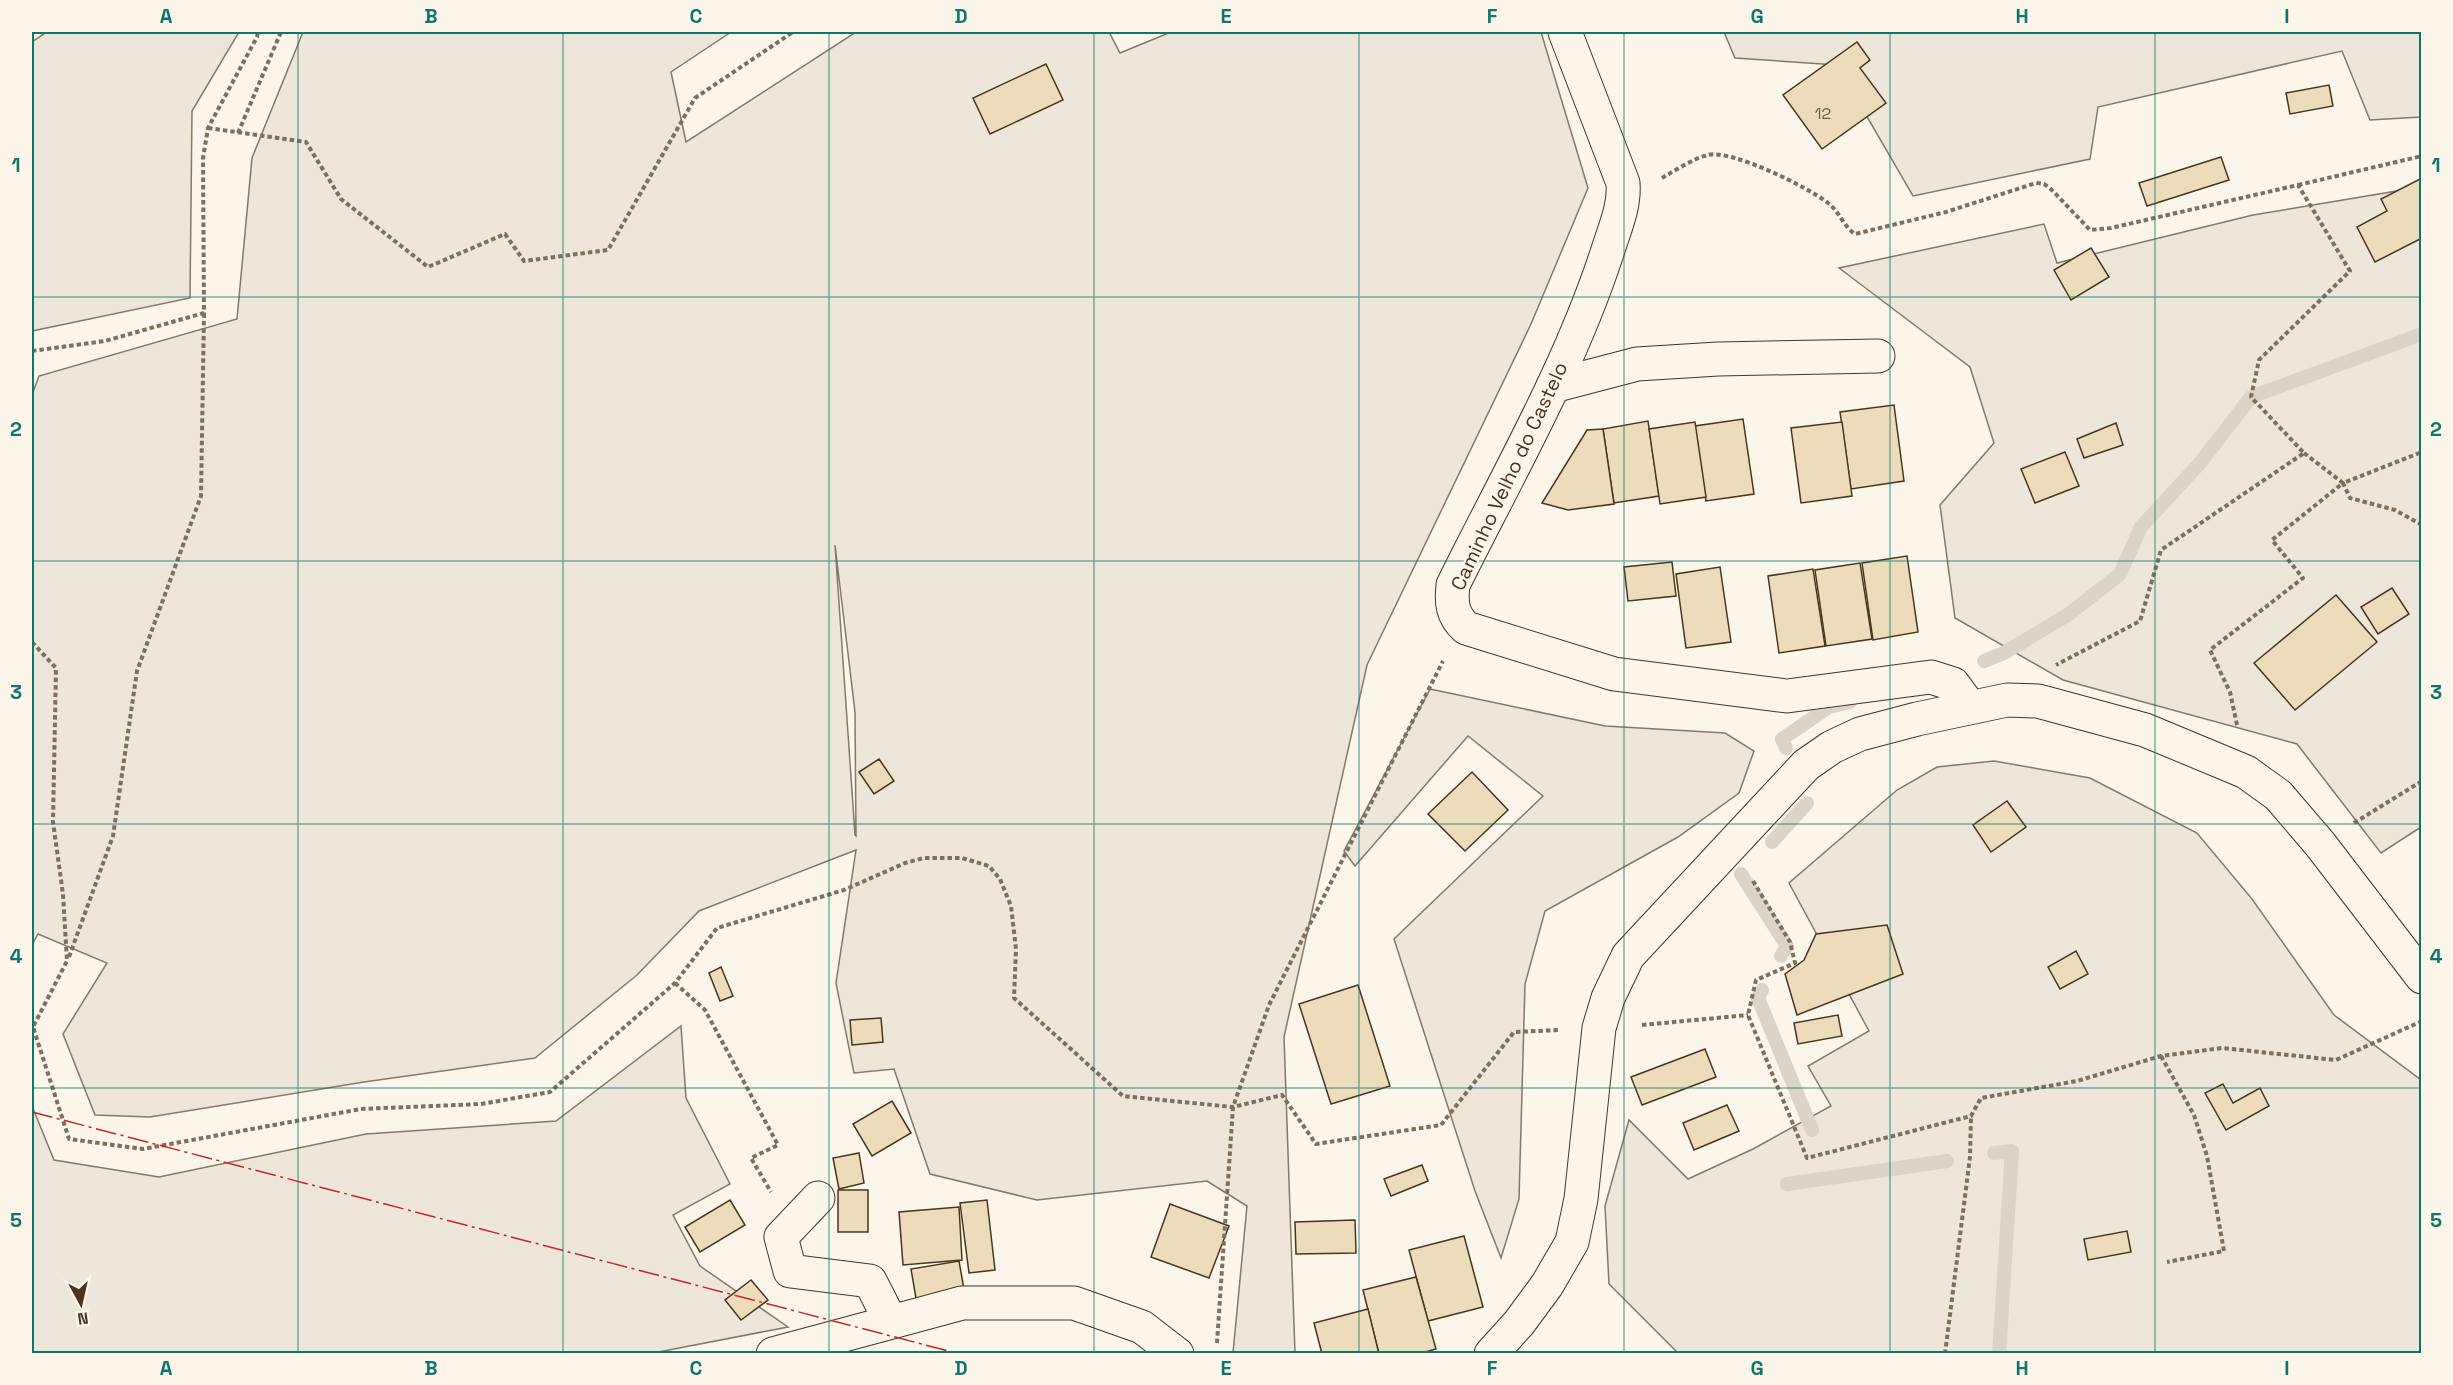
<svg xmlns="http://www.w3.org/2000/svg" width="2453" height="1385" font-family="'Space Grotesk',sans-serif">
  <rect width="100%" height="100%" fill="#fbf6e9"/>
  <g fill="#ede6d9" stroke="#887966" stroke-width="1.5" fill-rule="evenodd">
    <polygon points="47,32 239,32 192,111 190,298 32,331 32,42"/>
    <path d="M 303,32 L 731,32 L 671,72 L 686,142 L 856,32 L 1109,32 L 1120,53 L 1171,32 L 1541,32 L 1588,188 L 1531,324 L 1367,665 L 1284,1037 L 1295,1353 L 1233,1353 L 1247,1206 L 1207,1181 L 1037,1200 L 930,1174 L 894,1069 L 854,1073 L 836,983 L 856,850 L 699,911 L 637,975 L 535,1058 L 364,1082 L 150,1117 L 95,1115 L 63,1034 L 107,963 L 38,934 L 32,945 L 32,395 L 39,376 L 237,319 L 252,158 ZM 835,545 L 855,712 L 856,836 L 855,835 Z"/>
    <polygon points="1724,32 2421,32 2421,117 2370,120 2342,51 2098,107 2090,159 1913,196 1837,65 1735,58"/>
    <polygon points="2421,187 2421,827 2381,853 2297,744 2063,680 1955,618 1940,505 1994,443 1970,367 1839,268 2044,224 2057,263 2253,215"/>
    <polygon points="1430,689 1605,726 1725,733 1754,751 1739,793 1678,837 1545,911 1525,984 1519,1199 1501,1258 1475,1191 1394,939 1543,796 1468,736 1355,866 1344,851"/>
    <polygon points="1994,761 2090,778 2197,833 2252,899 2334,1015 2421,1080 2421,1353 1678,1353 1609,1284 1605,1206 1629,1120 1688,1179 1753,1149 1831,1106 1808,1066 1869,1031 1789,883 1897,790 1937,767"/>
    <polygon points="681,1026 686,1098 730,1184 673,1215 700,1266 788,1327 648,1354 32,1353 32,1106 54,1160 159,1177 366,1134 556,1121"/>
  </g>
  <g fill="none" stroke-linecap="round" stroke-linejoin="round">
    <g stroke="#dcd4c6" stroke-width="14">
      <polyline points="1984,661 2004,653 2069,614 2120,574 2141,527 2200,463 2251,397 2422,334"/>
      <polyline points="1786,748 1782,739 1829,707 1850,702"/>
      <polyline points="1772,842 1807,803"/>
      <polyline points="1741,874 1787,946 1781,956"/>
      <polyline points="1762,990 1758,998 1812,1130"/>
      <polyline points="1994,1153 2012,1151 1999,1354"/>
      <polyline points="1787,1184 1947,1161"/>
    </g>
  </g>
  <g fill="#ecdcbc" stroke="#4a3520" stroke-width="1.5">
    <polygon points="1857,42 1870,60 1860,68 1886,103 1822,149 1783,95"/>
    <polygon points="1046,64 1063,100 990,134 973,98"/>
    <polygon points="2329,85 2333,106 2290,114 2286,93"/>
    <polygon points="2221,157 2229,180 2147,206 2139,183"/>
    <polygon points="2422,178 2422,238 2375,262 2357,227 2387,211 2381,199"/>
    <polygon points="2091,248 2109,277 2071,300 2054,270"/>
    <polygon points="1894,405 1904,481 1851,489 1840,412"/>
    <polygon points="1743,419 1754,494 1706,501 1695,426"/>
    <polygon points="1648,421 1659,496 1614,503 1603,429"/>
    <polygon points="1695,422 1706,497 1660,504 1649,429"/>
    <polygon points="1842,422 1852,496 1801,503 1791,428"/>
    <polygon points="2116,423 2123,445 2084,458 2077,439"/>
    <polygon points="1603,429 1614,504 1568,510 1542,503 1587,430"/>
    <polygon points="2065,452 2079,486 2035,503 2021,469"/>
    <polygon points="1907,556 1918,632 1873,640 1862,563"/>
    <polygon points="1672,562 1676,596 1628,601 1624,567"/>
    <polygon points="1860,563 1872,639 1826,646 1815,570"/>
    <polygon points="1720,567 1731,642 1686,648 1676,574"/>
    <polygon points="1813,569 1825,646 1779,653 1768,576"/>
    <polygon points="2392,588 2409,614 2378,634 2361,607"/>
    <polygon points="2336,595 2377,642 2295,710 2254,663"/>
    <polygon points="879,759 894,781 874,794 859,772"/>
    <polygon points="1472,772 1508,810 1465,851 1428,814"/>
    <polygon points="2007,801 2026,827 1991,852 1973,825"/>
    <polygon points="1887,925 1903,974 1797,1015 1785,974 1804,960 1816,934"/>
    <polygon points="2076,951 2088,974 2060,989 2048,967"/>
    <polygon points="721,967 733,996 720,1001 709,973"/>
    <polygon points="1358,985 1390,1086 1331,1104 1299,1004"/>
    <polygon points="1838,1015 1842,1036 1798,1044 1794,1023"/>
    <polygon points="881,1018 883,1042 852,1045 850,1020"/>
    <polygon points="1705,1049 1716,1077 1642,1105 1631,1077"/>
    <polygon points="2223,1084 2233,1103 2260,1088 2269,1106 2226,1130 2205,1093"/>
    <polygon points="892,1101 911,1133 872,1156 853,1124"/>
    <polygon points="1727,1105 1739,1131 1694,1150 1683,1123"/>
    <polygon points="859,1153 864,1183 839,1189 833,1158"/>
    <polygon points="1422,1165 1428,1181 1391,1196 1384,1179"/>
    <rect x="838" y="1190" width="30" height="42"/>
    <polygon points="730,1200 745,1225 700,1252 685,1227"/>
    <polygon points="987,1200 995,1270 969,1273 960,1203"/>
    <polygon points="1170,1204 1229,1226 1209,1278 1151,1257"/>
    <polygon points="959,1207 962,1260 903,1265 899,1212"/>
    <polygon points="1355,1220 1356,1253 1296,1254 1295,1222"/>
    <polygon points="2127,1231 2131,1252 2088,1260 2084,1239"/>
    <polygon points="1464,1236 1483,1307 1428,1321 1409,1250"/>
    <polygon points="959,1261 966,1301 918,1310 911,1269"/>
    <polygon points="1416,1277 1436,1349 1418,1354 1379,1354 1363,1290"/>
    <polygon points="751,1280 768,1300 741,1320 725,1300"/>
    <polygon points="1368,1309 1379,1354 1322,1354 1314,1323"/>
  </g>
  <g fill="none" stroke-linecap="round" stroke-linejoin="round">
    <g stroke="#4a3520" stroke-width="35">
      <g id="minor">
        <path d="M 1565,32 L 1623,183 C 1625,207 1614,230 1607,253 C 1569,369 1507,476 1453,585 C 1451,603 1452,615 1466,628 L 1614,674 L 1787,696 L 1931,677 L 1953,684 L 1970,707"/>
        <polyline points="1553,386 1637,364 1718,359 1878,356"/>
        <polyline points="818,1198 781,1237 790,1271 870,1281 891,1322"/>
        <polyline points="773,1354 962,1303 1074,1303 1142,1327 1177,1354"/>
        <polyline points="1491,1354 1519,1323 1547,1285 1572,1242 1581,1199 1599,1028 1608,998 1628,956 1806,765 1832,747 1860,734 1917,719 2007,700 2038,701 2145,730 2246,772 2278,795 2320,844 2422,977"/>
      </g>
    </g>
    <g stroke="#7f6f5c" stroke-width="4" stroke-dasharray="4.5 3" stroke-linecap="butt">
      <polyline points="32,32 33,32"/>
      <polyline points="208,128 306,142 341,199 428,267 505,234 524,261 608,250 695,98 793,32"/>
      <polyline points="238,133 281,32"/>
      <path d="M 1662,178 C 1676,170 1692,159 1708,155 C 1731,149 1808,187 1828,203 C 1839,211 1844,227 1855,234 L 1946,212 L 2036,183 L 2044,184 L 2050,188 L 2090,230 L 2111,228 L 2298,185 L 2350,271 L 2259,360 L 2251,397 L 2304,453 L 2161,550 L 2140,621 L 2056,665"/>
      <polyline points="2298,185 2422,156"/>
      <polyline points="32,351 105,341 204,313 203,158 208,128 257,37 258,32"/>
      <polyline points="2304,453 2343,483 2422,452"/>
      <polyline points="32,642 56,668 53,822 63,894 67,961 33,1027 69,1139 143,1149 361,1109 481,1104 550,1092 675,983 717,928 844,890 905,863 924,858 962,858 989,866 1000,879 1011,906 1016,949 1014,998 1123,1096 1233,1107 1282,1095 1316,1144 1441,1125 1514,1032 1559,1030"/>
      <polyline points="2237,725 2230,692 2210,650 2303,578 2272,540 2343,483 2350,498 2395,510 2422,525"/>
      <polyline points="2354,823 2422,781"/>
      <polyline points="1753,881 1790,942 1795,963 1756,980 1748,1015 1807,1158 1971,1116 1981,1098 2077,1081 2161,1056 2222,1048 2336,1060 2422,1021"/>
      <polyline points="69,957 113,836 137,671 201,496 204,313"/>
      <polyline points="675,983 705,1010 778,1145 751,1158 771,1192"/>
      <polyline points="1642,1025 1748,1015"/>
      <polyline points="2161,1056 2194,1115 2207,1156 2224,1251 2167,1262"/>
      <polyline points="1217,1343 1233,1107 1269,1005 1443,661"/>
      <polyline points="1945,1354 1970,1157 1971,1116"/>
    </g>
    <use href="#minor" stroke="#fbf6e9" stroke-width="33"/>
    <polyline stroke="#c62828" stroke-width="1.5" stroke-dasharray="21 4.5 3 4.5" stroke-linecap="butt" points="32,1112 960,1354"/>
  </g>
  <path fill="none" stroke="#0f766e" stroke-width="1.5" stroke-opacity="0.55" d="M 298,32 L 298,1354M 563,32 L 563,1354M 829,32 L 829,1354M 1094,32 L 1094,1354M 1359,32 L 1359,1354M 1624,32 L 1624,1354M 1890,32 L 1890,1354M 2155,32 L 2155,1354M 32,297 L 2422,297M 32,561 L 2422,561M 32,824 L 2422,824M 32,1088 L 2422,1088"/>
  <g text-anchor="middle" stroke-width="4.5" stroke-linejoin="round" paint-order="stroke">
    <g font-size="16" fill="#725f47">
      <text x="1823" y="119">12</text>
    </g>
    <g font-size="20" fill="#4a3520" stroke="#fbf6e9">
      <text transform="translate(1509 476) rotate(-65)" y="7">Caminho Velho do Castelo</text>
    </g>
  </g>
  <rect width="2453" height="1385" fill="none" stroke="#fbf6e9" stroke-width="66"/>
  <g transform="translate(81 1304) rotate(172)" stroke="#fbf6e9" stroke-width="4.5" paint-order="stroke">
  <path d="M0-4.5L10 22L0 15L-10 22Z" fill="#4a3520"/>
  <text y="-9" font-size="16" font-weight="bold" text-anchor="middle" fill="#4a3520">N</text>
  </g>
  <rect x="33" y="33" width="2387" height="1319" fill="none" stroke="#0f766e" stroke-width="2"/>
  <g font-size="20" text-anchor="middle" font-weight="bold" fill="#0f766e">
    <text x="166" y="23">A</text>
    <text x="431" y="23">B</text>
    <text x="696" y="23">C</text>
    <text x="961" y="23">D</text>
    <text x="1226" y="23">E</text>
    <text x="1492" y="23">F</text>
    <text x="1757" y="23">G</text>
    <text x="2022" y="23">H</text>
    <text x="2287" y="23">I</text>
    <text x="16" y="172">1</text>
    <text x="2436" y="172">1</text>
    <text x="16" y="436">2</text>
    <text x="2436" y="436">2</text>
    <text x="16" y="699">3</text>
    <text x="2436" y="699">3</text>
    <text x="16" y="963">4</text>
    <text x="2436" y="963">4</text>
    <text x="16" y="1227">5</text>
    <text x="2436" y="1227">5</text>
    <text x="166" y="1375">A</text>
    <text x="431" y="1375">B</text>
    <text x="696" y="1375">C</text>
    <text x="961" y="1375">D</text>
    <text x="1226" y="1375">E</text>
    <text x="1492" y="1375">F</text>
    <text x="1757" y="1375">G</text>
    <text x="2022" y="1375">H</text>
    <text x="2287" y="1375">I</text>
  </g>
</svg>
